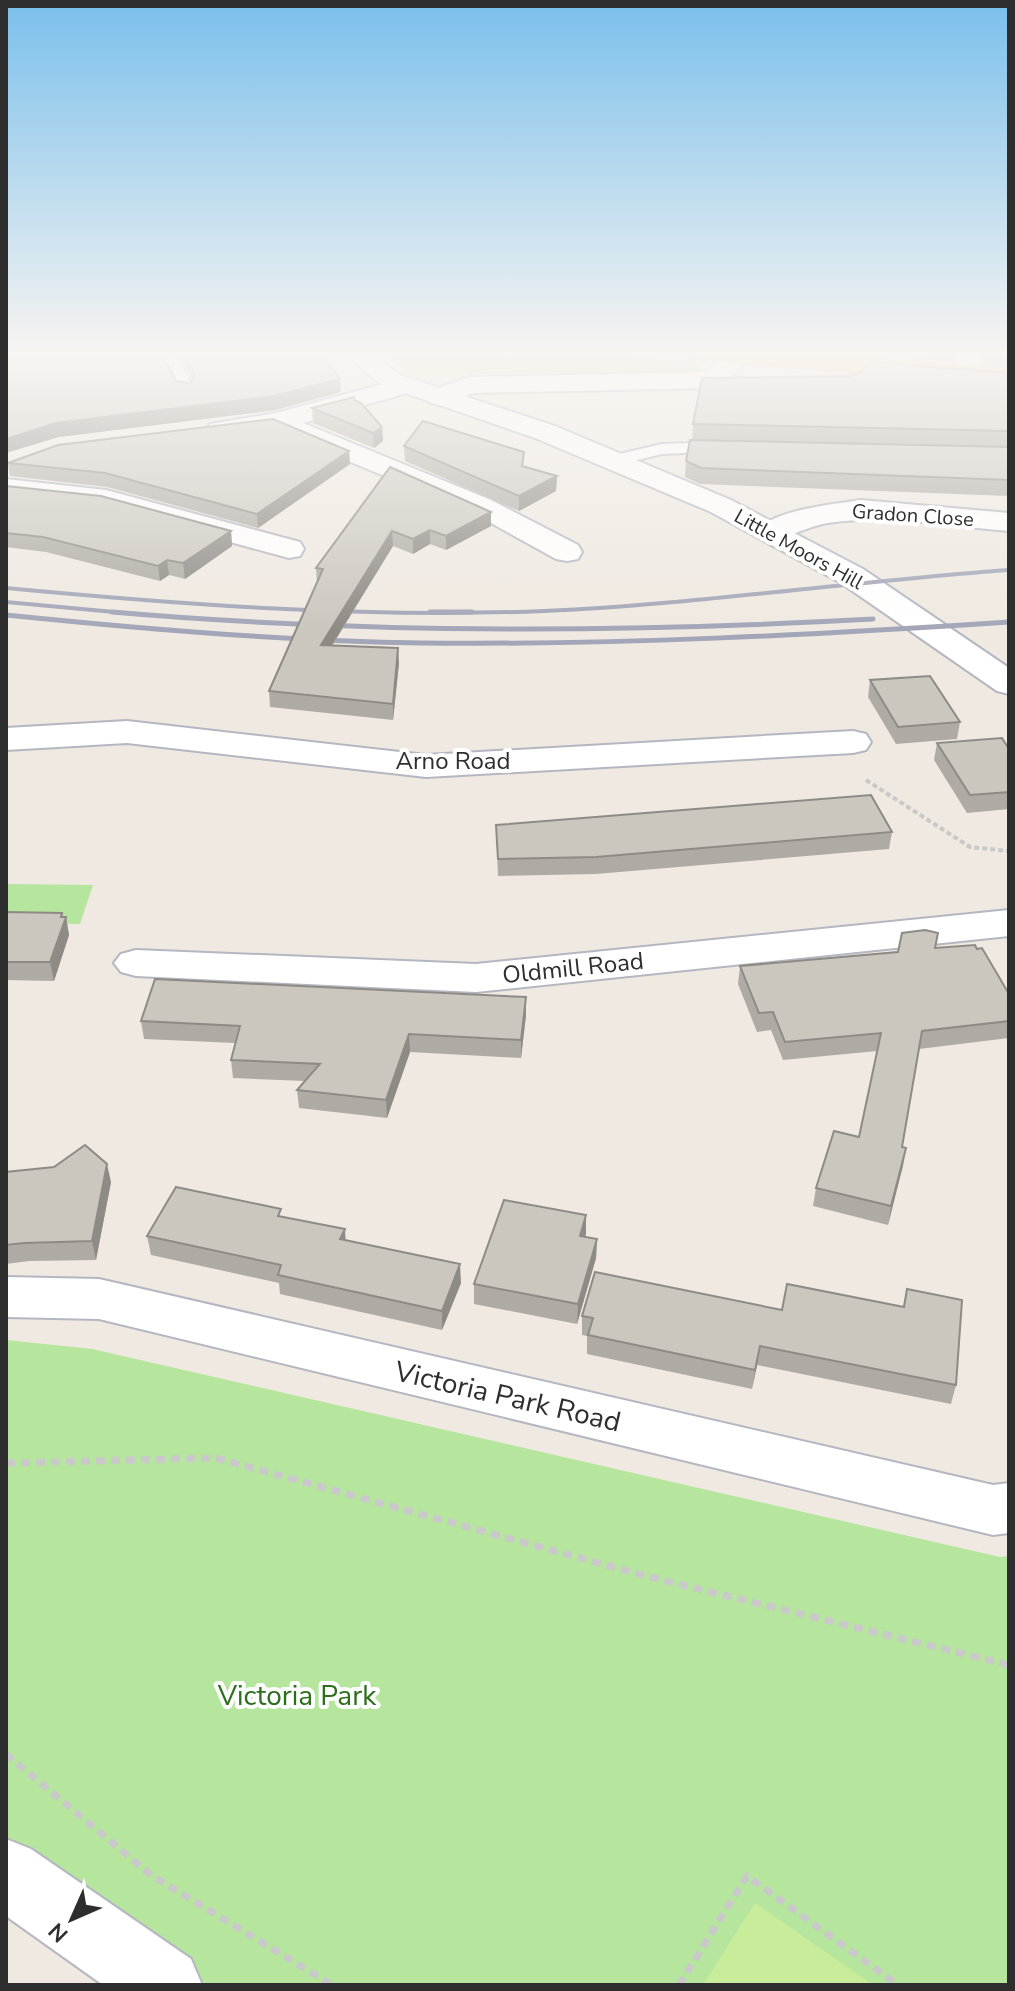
<svg xmlns="http://www.w3.org/2000/svg" width="1015" height="1991" font-family="'Nunito Sans',sans-serif">
  <rect width="100%" height="100%" fill="#efe9e1"/>
  <g fill="#b6e59e">
    <polygon points="380,352 616,352 701,365 700,372 410,374"/>
    <polygon points="6,884 93,885 80,924 6,923"/>
    <polygon points="6,1340 92,1349 1000,1557 1009,1556 1009,1985 198,1985 6,1857"/>
  </g>
  <polygon fill="#c9ec9a" points="755,1903 873,1985 703,1985"/>
  <g fill="none" stroke-linecap="round" stroke-linejoin="round">
    <g stroke="#b4b7c1" stroke-width="4">
      <g id="service">
        <polygon points="158,352 174,352 194,389 192,393 180,393"/>
        <polygon points="724,442 733,447 730,451 662,454 617,465 608,460 611,456 662,444"/>
      </g>
    </g>
    <g stroke="#b4b7c1" stroke-width="4">
      <g id="minor">
        <polygon points="956,352 980,352 982,374 978,379 960,379 956,374"/>
        <polygon points="726,353 744,353 748,358 724,385 715,388 473,393 440,405 431,403 427,397 431,391 469,377 708,372"/>
        <polygon points="405,378 414,381 418,386 414,391 303,423 491,500 578,545 582,552 578,559 567,561 556,559 471,512 286,435 283,428 220,438 210,436 206,430 210,424 276,413"/>
        <polygon points="6,479 106,490 300,542 304,549 300,556 289,558 104,508 6,497"/>
        <path d="M 861,500 L 1009,513 L 1009,531 C 949,526 887,514 828,523 C 805,526 784,543 761,537 L 757,531 C 771,510 836,504 861,500 Z"/>
        <polygon points="127,721 426,755 853,731 866,734 871,742 866,750 853,753 426,777 127,743 6,750 6,728"/>
        <polygon points="1009,910 1009,936 476,992 136,976 121,972 114,963 121,954 136,950 476,964"/>
        <polygon points="6,1277 99,1279 993,1485 1009,1483 1009,1533 993,1535 99,1319 6,1317"/>
        <polygon points="6,1839 31,1849 191,1959 202,1985 103,1985 6,1916"/>
      </g>
    </g>
    <g stroke="#b4b7c1" stroke-width="4">
      <polygon id="tertiary" points="342,352 370,352 400,375 555,426 731,500 863,569 1009,668 1009,694 997,691 841,583 711,512 535,438 382,385"/>
    </g>
    <g stroke="#c9c9c9" stroke-width="4">
      <polygon id="primary" points="678,352 791,352 1009,369 1009,385 690,359 681,357"/>
    </g>
    <polyline stroke="#c9c9c9" stroke-width="4" stroke-dasharray="5 3" stroke-linecap="butt" points="866,780 970,847 1009,851"/>
    <g stroke="#c9c9c9" stroke-width="7" stroke-dasharray="9 6" stroke-linecap="butt">
      <polyline points="6,1463 216,1458 646,1576 1009,1665"/>
      <polyline points="6,1754 151,1875 332,1985"/>
      <polyline points="679,1985 747,1876 898,1985"/>
    </g>
    <use href="#service" fill="#fff" fill-rule="evenodd"/>
    <use href="#minor" fill="#fff" fill-rule="evenodd"/>
    <use href="#tertiary" fill="#fff" fill-rule="evenodd"/>
    <use href="#primary" fill="#f2d163" fill-rule="evenodd"/>
    <g stroke="#a3a6b8" stroke-width="4">
      <path d="M 6,588 C 185,605 365,618 544,611 C 700,604 854,581 1009,570"/>
      <polyline points="6,602 136,614"/>
    </g>
    <g stroke="#a3a6b8" stroke-width="5">
      <path d="M 112,612 C 366,634 619,633 873,619"/>
      <polyline points="430,612 472,612"/>
      <path d="M 6,615 C 144,629 283,641 422,643 C 618,645 814,635 1009,622"/>
    </g>
  </g>
  <g fill="#afaba4">
    <polygon points="178,352 320,352 341,392 275,410 59,437 176,381 191,383 192,379"/>
    <polygon points="835,352 954,352 953,362"/>
    <polygon points="981,352 1009,352 1009,367 984,364"/>
    <polygon points="1009,373 1009,447 692,440 693,424"/>
    <polygon points="354,401 382,427 383,441 374,448 313,423 312,408"/>
    <polygon points="404,446 524,466 557,476 556,491 519,511 405,461"/>
    <polygon points="1009,447 1009,496 700,484 685,477 686,461"/>
    <polygon points="349,451 350,464 258,528 107,487 10,476 8,463"/>
    <polygon points="390,467 491,512 491,526 446,550 430,544 413,554 393,546 332,646 399,663 393,720 270,707 269,691 317,583 316,568"/>
    <polygon points="6,486 231,531 232,546 185,579 169,575 160,581 46,552 6,547"/>
    <polygon points="870,680 960,722 957,739 896,744 868,697"/>
    <polygon points="937,743 1009,749 1009,809 967,813 934,760"/>
    <polygon points="496,825 892,832 889,849 596,874 498,876"/>
    <polygon points="6,912 62,913 63,917 66,917 69,935 54,981 6,980"/>
    <polygon points="935,948 1009,994 1009,1038 919,1049 902,1147 906,1148 888,1225 813,1206 816,1188 859,1137 877,1051 783,1060 771,1030 757,1032 738,984 740,966"/>
    <polygon points="526,997 526,1015 521,1058 410,1052 387,1118 299,1108 297,1090 305,1081 233,1078 231,1060 235,1043 144,1039 141,1021"/>
    <polygon points="6,1172 111,1182 96,1260 29,1261 6,1264"/>
    <polygon points="586,1215 585,1237 597,1239 596,1258 577,1324 474,1304 474,1284"/>
    <polygon points="282,1217 461,1283 442,1330 280,1294 279,1283 151,1255 147,1236"/>
    <polygon points="907,1289 956,1385 951,1404 757,1365 752,1389 587,1354 587,1336 582,1335 582,1316 903,1307"/>
  </g>
  <g fill="#8e8b86">
    <polygon points="340,379 341,392 275,410 59,437 6,453 6,439 56,423"/>
    <polygon points="382,427 383,441 374,448 373,433"/>
    <polygon points="349,451 350,464 258,528 257,514"/>
    <polygon points="557,476 556,491 519,511 519,496"/>
    <polygon points="491,512 491,526 446,550 446,536"/>
    <polygon points="430,530 430,544 413,554 413,539"/>
    <polygon points="231,531 232,546 185,579 183,563"/>
    <polygon points="392,531 393,546 322,661 321,645"/>
    <polygon points="167,560 169,575 160,581 158,566"/>
    <polygon points="398,648 399,663 393,720 393,704"/>
    <polygon points="62,913 64,922 66,917 69,935 54,981 50,962"/>
    <polygon points="526,997 526,1015 521,1058 521,1040"/>
    <polygon points="409,1034 410,1052 387,1118 386,1100"/>
    <polygon points="906,1148 903,1166 888,1225 891,1206"/>
    <polygon points="107,1164 111,1182 96,1260 92,1241"/>
    <polygon points="586,1215 586,1234 579,1255 580,1236"/>
    <polygon points="345,1229 346,1248 340,1239"/>
    <polygon points="597,1239 596,1258 577,1324 578,1304"/>
    <polygon points="460,1264 461,1283 442,1330 442,1311"/>
    <polygon points="760,1346 757,1365 752,1389 755,1370"/>
  </g>
  <g fill="#cbc7bf" stroke="#8e8b86" stroke-width="2">
    <polygon points="6,352 161,352 176,381 191,383 195,374 183,352 320,352 340,379 274,396 56,423 6,439"/>
    <polygon points="869,362 1009,373 1009,431 693,424 702,378 850,376 861,372"/>
    <polygon points="354,397 354,400 361,403 382,427 373,433 312,408"/>
    <polygon points="273,419 349,451 257,514 105,473 8,463 58,445"/>
    <polygon points="423,421 524,452 522,466 557,476 519,496 404,446"/>
    <polygon points="690,440 1009,447 1009,480 701,468 686,461"/>
    <polygon points="390,467 491,512 446,536 430,530 413,539 392,531 321,645 398,648 393,704 269,691 323,569 316,568"/>
    <polygon points="6,486 101,496 231,531 183,563 167,560 158,566 43,537 6,533"/>
    <polygon points="930,676 960,722 898,727 870,680"/>
    <polygon points="1002,738 1009,749 1009,792 970,795 937,743"/>
    <polygon points="871,795 892,832 596,857 498,859 496,825"/>
    <polygon points="6,912 62,913 61,917 66,917 50,962 6,962"/>
    <polygon points="925,930 938,933 935,948 975,945 977,949 982,948 1009,994 1009,1021 922,1031 902,1147 906,1148 891,1206 816,1188 834,1131 859,1137 881,1033 785,1042 773,1012 759,1013 740,966 898,952 902,933"/>
    <polygon points="155,979 526,997 521,1040 409,1034 386,1100 297,1090 320,1064 231,1060 240,1026 141,1021"/>
    <polygon points="85,1145 107,1164 92,1241 24,1243 6,1245 6,1172 54,1167"/>
    <polygon points="176,1187 281,1209 278,1216 345,1229 340,1239 460,1264 442,1311 278,1275 281,1265 147,1236"/>
    <polygon points="504,1200 586,1215 580,1236 597,1239 578,1304 474,1284"/>
    <polygon points="595,1272 782,1310 787,1284 904,1307 907,1289 962,1300 956,1385 760,1346 755,1370 588,1335 593,1318 582,1316"/>
  </g>
  <linearGradient id="sky" x2="0" y2="1"><stop stop-color="#7abfeb"/><stop offset="0.56" stop-color="#f8f5f2"/><stop offset="1" stop-color="#f8f5f2" stop-opacity="0"/></linearGradient>
  <rect width="1015" height="631" fill="url(#sky)"/>
  <g text-anchor="middle" stroke-width="8" stroke-linejoin="round" paint-order="stroke">
    <g font-size="20" fill="#2e2e2e" stroke="#fff">
      <text transform="translate(913 515) rotate(4)" y="7">Gradon Close</text>
      <text transform="translate(799 549) rotate(29)" y="7">Little Moors Hill</text>
    </g>
    <g font-size="24" fill="#2e2e2e" stroke="#fff">
      <text x="453" y="769">Arno Road</text>
      <text transform="translate(573 968) rotate(-6)" y="8">Oldmill Road</text>
    </g>
    <g font-size="28" fill="#2e2e2e" stroke="#fff">
      <text transform="translate(508 1396) rotate(13)" y="10">Victoria Park Road</text>
    </g>
    <g font-size="28" fill="#2c6e1b" stroke="#fff">
      <text x="297" y="1705">Victoria Park</text>
    </g>
  </g>
  <rect width="1015" height="1991" fill="none" stroke="#2e2e2e" stroke-width="16"/>
  <g transform="translate(72 1919) rotate(225)" stroke="#ffffff" stroke-width="6" paint-order="stroke">
  <path d="M0-6L14 30L0 20L-14 30Z" fill="#2e2e2e"/>
  <text y="-12" font-size="22" font-weight="bold" text-anchor="middle" fill="#2e2e2e">N</text>
  </g>
</svg>
